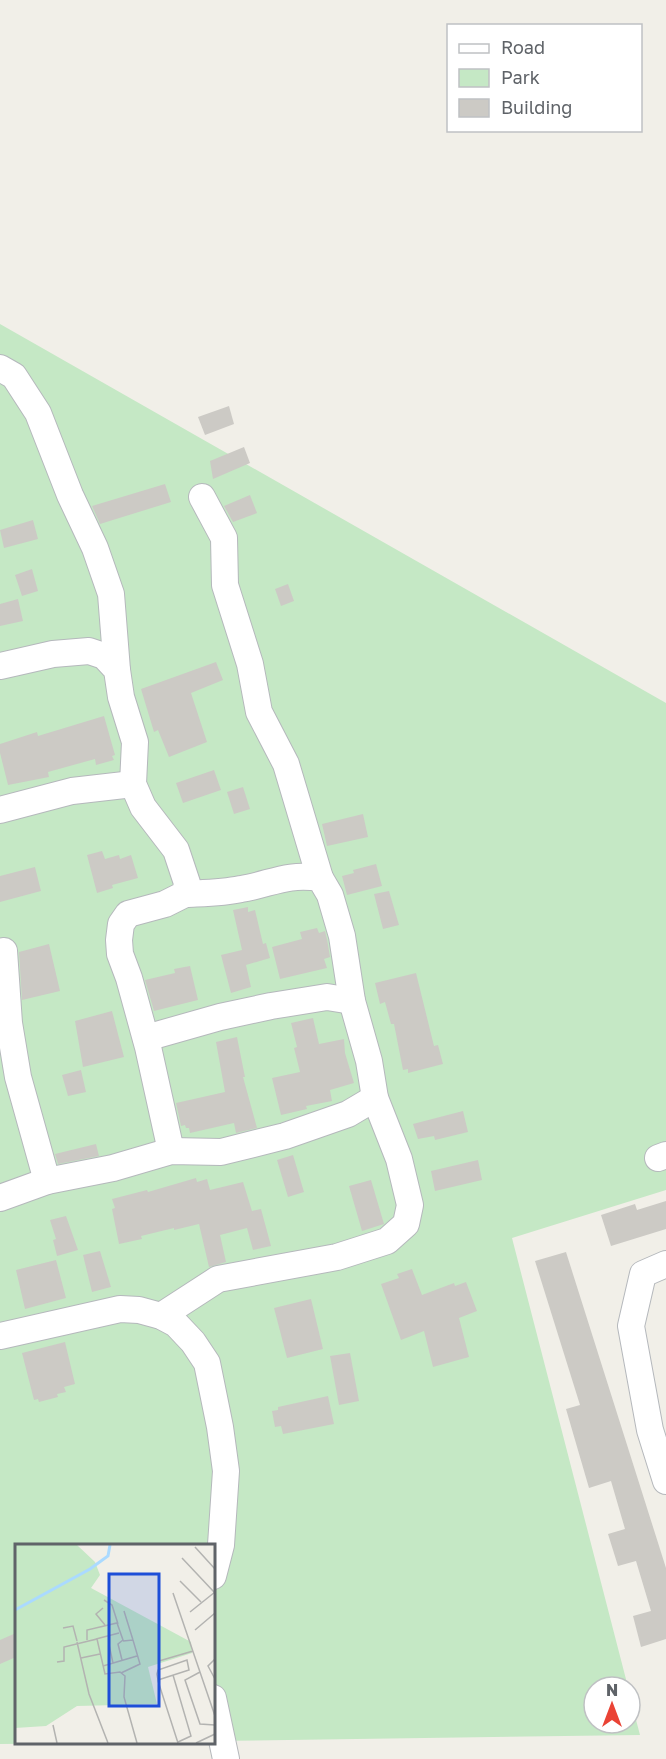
<svg xmlns="http://www.w3.org/2000/svg" width="666" height="1759" font-family="'Golos Text',sans-serif">
  <rect width="100%" height="100%" fill="#f1efe8"/>
  <polygon fill="#c5e8c5" points="0,324 666,703 666,1190 512,1238 628,1687 594,1687 594,1723 630,1723 630,1697 640,1735 213,1741 213,1546 16,1546 16,1742 107,1743 0,1744"/>
  <g fill="#cccac5">
    <polygon points="229,406 234,424 205,435 198,417"/>
    <polygon points="244,447 250,463 213,479 210,461"/>
    <polygon points="165,484 171,502 100,524 92,506"/>
    <polygon points="250,495 257,513 233,522 224,506"/>
    <polygon points="33,520 38,539 4,548 0,530"/>
    <polygon points="32,569 38,591 22,596 15,575"/>
    <polygon points="288,584 294,601 281,606 275,589"/>
    <polygon points="18,599 23,621 0,626 0,604"/>
    <polygon points="216,662 223,680 191,693 207,742 169,757 158,730 154,732 141,689"/>
    <polygon points="104,716 115,755 112,756 114,760 96,765 95,759 48,772 49,777 8,785 0,753 0,744 37,732 38,736"/>
    <polygon points="214,770 221,790 183,803 176,783"/>
    <polygon points="243,787 250,809 234,814 227,792"/>
    <polygon points="363,814 368,837 327,846 322,824"/>
    <polygon points="102,851 105,859 119,855 120,859 131,855 138,878 112,885 113,888 97,893 87,855"/>
    <polygon points="376,864 382,886 347,895 342,876 354,873 353,870"/>
    <polygon points="35,867 41,891 0,902 0,876"/>
    <polygon points="389,891 399,925 383,929 374,894"/>
    <polygon points="248,907 248,912 255,910 263,944 266,943 270,958 246,965 251,987 231,993 221,955 242,950 233,910"/>
    <polygon points="317,928 319,933 325,931 327,939 330,957 324,959 327,968 280,979 272,947 302,939 300,932"/>
    <polygon points="49,944 60,991 22,1000 19,952"/>
    <polygon points="190,966 198,1000 154,1011 145,980 175,973 174,969"/>
    <polygon points="416,973 434,1046 438,1045 443,1064 408,1073 408,1069 403,1070 394,1024 391,1024 385,1002 380,1004 375,983"/>
    <polygon points="112,1011 124,1057 83,1067 75,1021"/>
    <polygon points="313,1018 319,1044 344,1039 345,1053 354,1083 330,1090 332,1101 306,1106 307,1109 281,1115 272,1078 300,1072 294,1048 297,1047 291,1023"/>
    <polygon points="237,1037 245,1077 243,1077 257,1128 236,1133 234,1123 190,1133 189,1128 186,1128 185,1125 181,1126 176,1103 225,1092 216,1042"/>
    <polygon points="81,1070 86,1092 68,1096 62,1075"/>
    <polygon points="463,1111 468,1132 435,1140 434,1136 418,1139 413,1124"/>
    <polygon points="96,1144 99,1156 58,1164 55,1154"/>
    <polygon points="293,1155 304,1192 288,1197 277,1160"/>
    <polygon points="478,1160 482,1180 435,1191 431,1171"/>
    <polygon points="196,1178 197,1182 207,1179 210,1190 243,1182 252,1211 261,1209 271,1246 253,1250 247,1228 220,1235 226,1262 209,1267 199,1224 174,1230 174,1228 141,1236 142,1239 119,1244 112,1209 115,1208 112,1199 147,1190 148,1192"/>
    <polygon points="371,1180 384,1224 362,1231 349,1186"/>
    <polygon points="666,1201 666,1229 611,1246 601,1215 635,1204 637,1210"/>
    <polygon points="66,1216 78,1250 57,1256 53,1240 56,1239 50,1220"/>
    <polygon points="100,1251 111,1287 92,1292 83,1255"/>
    <polygon points="566,1252 666,1568 666,1639 641,1647 633,1616 651,1611 636,1561 618,1566 608,1534 625,1529 611,1481 589,1488 566,1409 580,1405 535,1261"/>
    <polygon points="56,1260 66,1298 25,1309 16,1270"/>
    <polygon points="412,1269 422,1295 454,1283 455,1286 466,1282 477,1311 459,1318 469,1357 433,1367 424,1331 401,1340 381,1284 399,1278 397,1274"/>
    <polygon points="311,1299 323,1349 287,1358 274,1308"/>
    <polygon points="65,1342 75,1384 64,1387 66,1392 57,1394 58,1397 39,1402 38,1399 34,1400 22,1353"/>
    <polygon points="350,1353 359,1401 339,1405 330,1356"/>
    <polygon points="328,1396 334,1424 283,1434 281,1426 275,1427 272,1411 278,1410 278,1407"/>
    <polygon points="16,1633 16,1657 0,1664 0,1640"/>
  </g>
  <g fill="none" stroke-linecap="round" stroke-linejoin="round">
    <g stroke="#b5b8bc" stroke-width="28">
      <g id="minor">
        <polyline points="0,368 14,376 38,413 70,495 95,548 111,594 117,670"/>
        <polyline points="202,497 224,538 225,585 250,664 259,712 286,764 320,878"/>
        <polyline points="0,666 53,654 89,651 104,656 117,670 121,697 135,742 133,784 143,807 176,850 187,883 185,894 165,904 128,914 121,924 119,940 120,954 129,978 148,1047 171,1151"/>
        <polyline points="0,810 72,791 133,784"/>
        <polyline points="4,951 9,1023 18,1077 47,1181"/>
        <polyline points="146,1038 220,1017 271,1006 327,997 352,1001"/>
        <polyline points="658,1158 666,1155"/>
        <polyline points="0,1198 47,1181 113,1168 171,1151 221,1152 285,1136 348,1114 375,1098"/>
        <polyline points="666,1264 643,1274 631,1326 650,1430 666,1481"/>
        <path d="M 161,1316 L 218,1279 L 337,1257 L 387,1241 L 406,1224 L 410,1205 L 399,1159 L 375,1098 L 369,1061 L 352,1001 L 342,936 L 330,895 L 320,878 C 285,873 272,884 241,889 C 223,893 204,893 185,894"/>
        <polyline points="0,1336 120,1309 139,1310 161,1316 176,1324 193,1342 207,1363 220,1427 226,1471 221,1545 213,1576"/>
        <polyline points="213,1698 226,1759"/>
      </g>
    </g>
    <use href="#minor" stroke="#fff" stroke-width="26"/>
  </g>
  <g transform="translate(15 1544)">
    <rect width="200" height="200" fill="#f1efe8"/>
    <path d="M 0,1 L 62,1 L 80,18 L 85,31 L 76,44 L 176,98 L 177,109 L 133,123 L 142,160 L 62,162 L 31,182 L 0,184 Z" fill="#c5e8c5"/>
    <path fill="none" stroke="#aadaff" stroke-width="3" d="M 0,66 L 75,25 L 93,12 L 95,1"/>
    <path fill="none" stroke="#b3b3b1" stroke-width="1.5" d="M 180,3 L 200,25M 167,14 L 199,48M 165,37 L 186,58M 158,49 L 200,172M 89,56 L 97,61 L 103,80M 88,64 L 81,70 L 90,81M 109,67 L 118,96M 175,68 L 200,48M 48,84 L 58,82 L 62,97M 180,86 L 200,69M 81,95 L 104,89M 72,96 L 72,86 L 102,79 L 108,96 L 103,100 L 107,116M 62,98 L 74,150 L 93,199M 94,101 L 98,119M 66,114 L 85,110M 200,115 L 193,122 L 200,135M 144,117 L 178,107M 42,118 L 49,117 L 49,103 L 82,95 L 90,130 L 105,128 L 110,132 L 109,153 L 122,199M 88,122 L 122,112M 185,128 L 170,136 L 185,180 L 200,181M 106,129 L 125,120 L 118,96 L 108,97M 158,131 L 176,192 L 163,198M 143,136 L 174,126 L 172,116 L 143,126 L 142,130 L 143,136 L 143,137 L 163,199M 38,181 L 42,199M 181,199 L 200,190"/>
    <path fill="#1d4ed8" fill-opacity="0.15" stroke="#1d4ed8" stroke-width="3" d="M 94,30 L 144,30 L 144,162 L 94,162 Z"/>
    <rect width="200" height="200" fill="none" stroke="#5f6368" stroke-width="3"/>
  </g>
  <rect x="447" y="24" width="195" height="108" fill="#ffffff" stroke="#bfc1c3" stroke-width="1.5"/>
  <rect x="459" y="44" width="30" height="9" fill="#ffffff" stroke="#bfc1c3" stroke-width="1.5"/>
  <text x="501" y="54" font-size="18" fill="#5f6368">Road</text>
  <rect x="459" y="69" width="30" height="18" fill="#c5e8c5" stroke="#bfc1c3" stroke-width="1.5"/>
  <text x="501" y="84" font-size="18" fill="#5f6368">Park</text>
  <rect x="459" y="99" width="30" height="18" fill="#cccac5" stroke="#bfc1c3" stroke-width="1.5"/>
  <text x="501" y="114" font-size="18" fill="#5f6368">Building</text>
  <g transform="translate(612 1705)"><circle r="28" fill="#ffffff" stroke="#bfc1c3" stroke-width="1.5"/>
  <path d="M0-4.5L10 22L0 15L-10 22Z" fill="#ea4335"/>
  <text y="-9" font-size="16" font-weight="bold" text-anchor="middle" fill="#5f6368">N</text>
  </g>
</svg>
